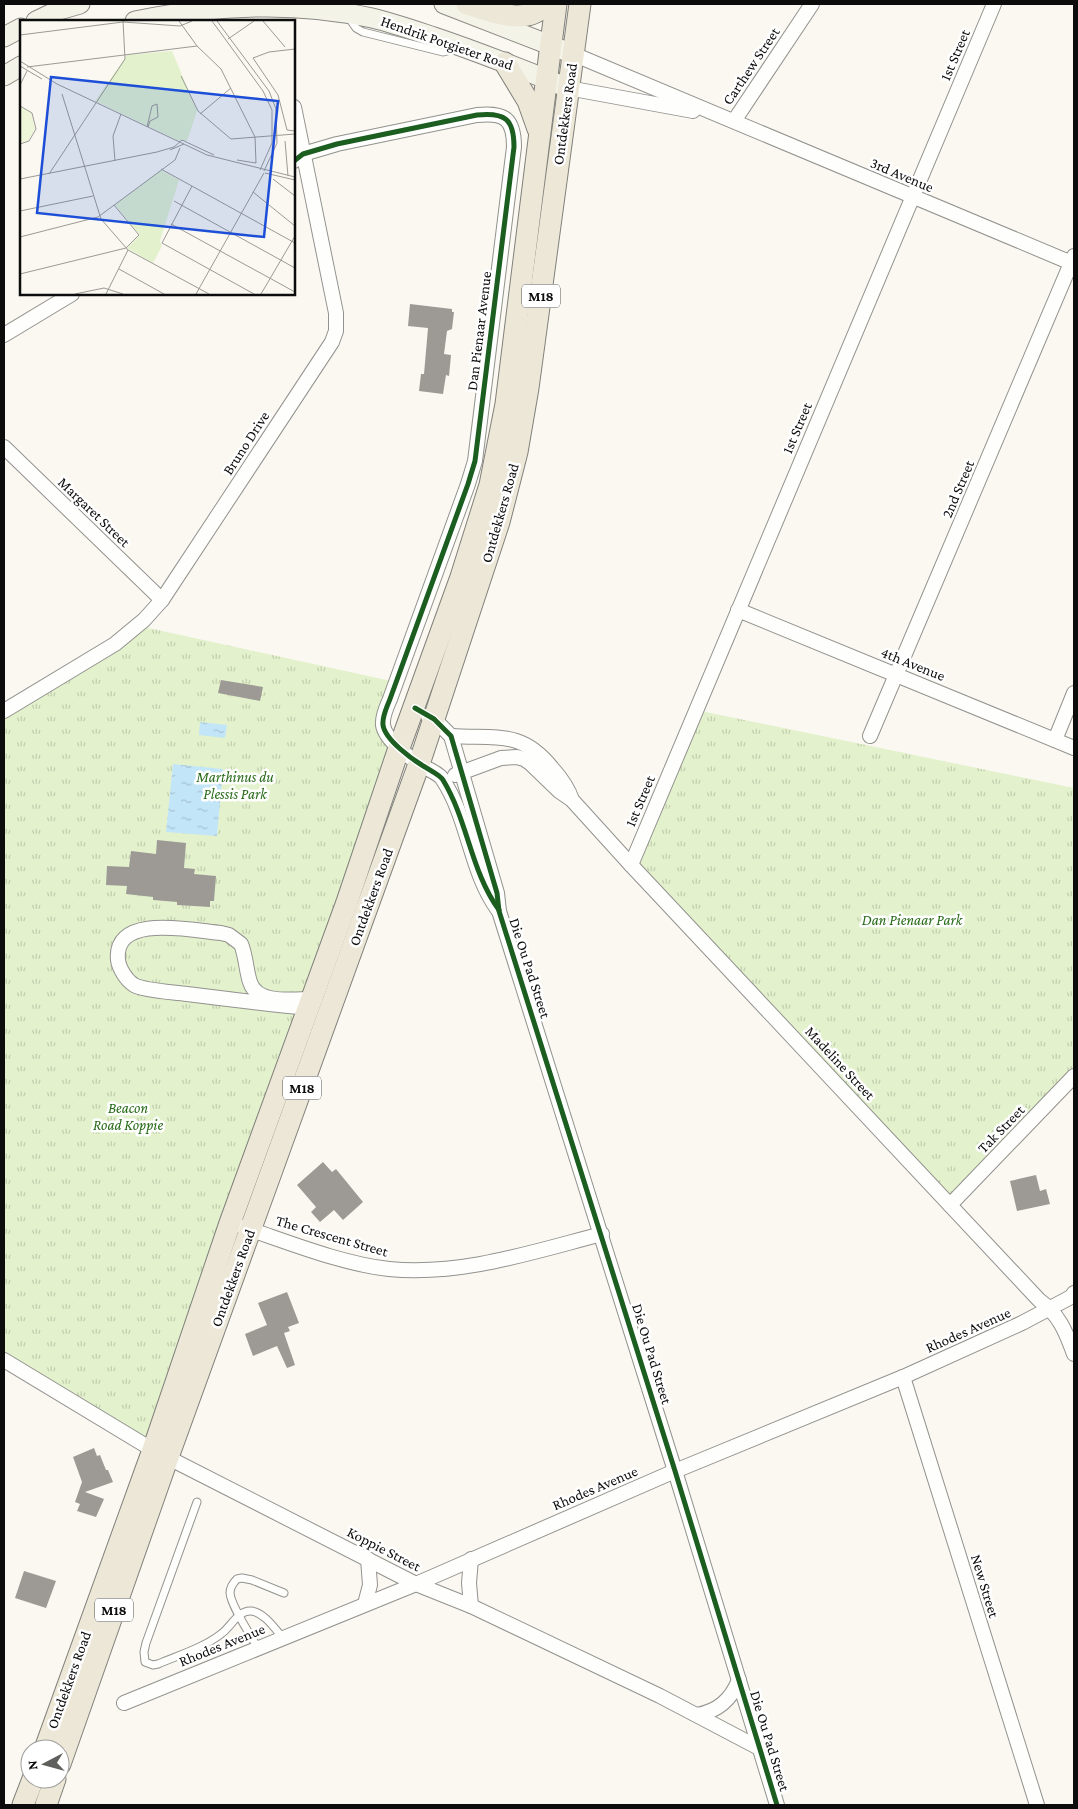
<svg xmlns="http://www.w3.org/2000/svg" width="1078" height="1809" font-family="'Crimson Pro',serif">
  <defs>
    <pattern id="park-tufts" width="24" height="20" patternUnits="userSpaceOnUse" patternTransform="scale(1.25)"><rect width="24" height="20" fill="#e3f2cd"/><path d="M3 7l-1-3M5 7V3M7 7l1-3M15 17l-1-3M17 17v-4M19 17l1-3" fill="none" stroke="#c2ceaf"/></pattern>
    <pattern id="water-ripples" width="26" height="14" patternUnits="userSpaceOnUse" patternTransform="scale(1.25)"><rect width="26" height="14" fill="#c2e5f8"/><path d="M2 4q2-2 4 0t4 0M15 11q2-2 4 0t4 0" fill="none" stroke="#a6c3d3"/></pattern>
  </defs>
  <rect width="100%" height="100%" fill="#faf8f0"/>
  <g fill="url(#park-tufts)">
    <polygon points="144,627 391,681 380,712 392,747 148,1441 4,1354 4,717"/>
    <polygon points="701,711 1074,788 1074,1069 950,1197 637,864"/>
  </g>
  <g fill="url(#water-ripples)">
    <polygon points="200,722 227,725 225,738 199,735"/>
    <polygon points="173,764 223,769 217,836 166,832"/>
  </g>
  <g fill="#9d9a96">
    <polygon points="410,304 452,309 452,312 454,312 452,329 447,331 444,354 451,355 449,376 446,375 443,394 419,391 421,374 424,374 428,328 408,326"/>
    <polygon points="221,680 263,687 260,701 218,693"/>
    <polygon points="157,840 186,843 184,868 195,869 194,874 216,876 214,901 210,901 210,907 177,905 177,902 153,900 153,897 126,894 127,886 106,885 107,866 129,867 131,851 156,854"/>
    <polygon points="323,1162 332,1172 336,1169 363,1202 343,1220 334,1210 320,1222 311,1212 316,1207 297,1185"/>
    <polygon points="1036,1175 1040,1191 1046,1189 1050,1204 1017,1211 1010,1181"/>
    <polygon points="287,1292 299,1323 288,1327 290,1331 284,1333 295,1365 287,1368 277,1346 253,1356 245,1334 267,1325 258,1303"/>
    <polygon points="94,1448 97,1456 100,1455 106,1470 108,1470 113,1482 85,1492 104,1499 96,1517 77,1511 80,1504 75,1502 82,1482 73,1457"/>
    <polygon points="24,1571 56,1581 46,1608 15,1598"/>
  </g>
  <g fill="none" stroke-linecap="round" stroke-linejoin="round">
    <g stroke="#93928f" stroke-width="9">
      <g id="lane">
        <polyline points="349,18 356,28 363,32 443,52 455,49"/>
        <path d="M 197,1502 L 146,1643 L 144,1652 L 145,1662 L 153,1665 L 158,1664 C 179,1655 203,1648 221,1634 C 231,1627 238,1610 251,1611 C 264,1612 275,1629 283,1638"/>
        <path d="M 258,1648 C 251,1636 231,1606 230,1593 C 230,1587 233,1583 237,1579 L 242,1578 L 252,1580 L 284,1593"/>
      </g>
    </g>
    <g stroke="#93928f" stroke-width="16">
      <g id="street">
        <polyline points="573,54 1074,264"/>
        <polyline points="568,88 693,111"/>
        <polyline points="734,121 812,4"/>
        <path d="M 294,161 L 303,154 L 337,144 L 477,115 C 505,112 514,119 514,147 L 475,461 L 468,484 L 390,699 C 387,706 382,716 383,725 C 385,740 412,760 425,767 C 431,771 440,774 443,780 C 469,820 470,872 498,910"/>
        <polyline points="4,335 72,294"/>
        <polyline points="4,447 162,600"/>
        <polyline points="738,610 1074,748"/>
        <polyline points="4,711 115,644 144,620 162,600 332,342 336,331 336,313 294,107"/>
        <polyline points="428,716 434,719 451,736 497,893 499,911 675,1471 777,1805"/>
        <path d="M 451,736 C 495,739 521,729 552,768 C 561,778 568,787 572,800"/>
        <polyline points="870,736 1074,256"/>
        <polyline points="1055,740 1074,693"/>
        <path d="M 455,775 L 501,758 L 517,757 L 524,759 L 530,763 L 559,791 L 572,800 L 631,865 L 1039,1300 C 1059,1314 1066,1332 1074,1354"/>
        <polyline points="631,865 994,4"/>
        <path d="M 308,1008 C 268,1004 227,999 187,994 C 174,992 145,991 134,985 C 126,980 119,968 118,960 C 113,912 195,931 221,933 L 229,935 L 241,944 C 246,956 246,970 250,982 C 257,1005 293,999 313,999"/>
        <polyline points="950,1205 1074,1076"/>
        <path d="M 243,1227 C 288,1242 342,1264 389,1269 C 462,1276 532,1252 602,1234"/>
        <polyline points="4,1360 153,1450 416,1584 471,1606 660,1696 759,1748"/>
        <polyline points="903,1377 1037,1805"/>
        <polyline points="365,1604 370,1585 368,1559"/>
        <polyline points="471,1606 469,1583 471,1559"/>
        <polyline points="124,1703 416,1584 675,1471 903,1377 1022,1323 1071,1297 1074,1293"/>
        <path d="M 697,1715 C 718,1711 731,1700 739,1680"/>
      </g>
    </g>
    <g stroke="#8a8985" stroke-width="21">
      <g id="secondary">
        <polyline points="444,4 573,54"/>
        <polyline points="36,21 59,10 80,4"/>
        <path d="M 135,21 C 213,5 295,1 372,18 C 393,23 413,30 434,37 C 479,52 524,70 568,88"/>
        <polyline points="4,37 21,28"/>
        <polyline points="4,76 21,66"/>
      </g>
    </g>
    <g stroke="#80807c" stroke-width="23">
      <g id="primary">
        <path d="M 467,4 C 492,11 526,27 546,4"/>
        <polyline points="505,63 528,101 538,129"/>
        <polyline points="45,1749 153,1450 230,1223 347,902 399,748 461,577 490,485 506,404 556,4"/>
        <polyline points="60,1764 168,1457 419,764 499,522 517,452 528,388 580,4"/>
        <polyline points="23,1805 33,1779"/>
        <polyline points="46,1805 55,1779"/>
      </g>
    </g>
    <use href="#lane" stroke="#fefefd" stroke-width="7"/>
    <use href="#street" stroke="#fefefd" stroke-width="14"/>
    <use href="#secondary" stroke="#f4f3e8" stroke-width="19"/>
    <use href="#primary" stroke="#ece7d6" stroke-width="21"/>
    <g stroke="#fff" stroke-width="8">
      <g id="cycleway">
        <path d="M 294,161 L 303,154 L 337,144 L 477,115 C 505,112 514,119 514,147 L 475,461 L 468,484 L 390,699 C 387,707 382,716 383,725 C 385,740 413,760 425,767 C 431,771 440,775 443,780 C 468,821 471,872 499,910"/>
        <polyline points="415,708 434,719 451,736 497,893 499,911 675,1471 777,1805"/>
      </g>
    </g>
    <use href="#cycleway" stroke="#1b5e20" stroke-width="5"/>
  </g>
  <g text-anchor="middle" stroke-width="5" stroke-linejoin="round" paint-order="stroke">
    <g fill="#fff" stroke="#555" stroke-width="1">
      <rect x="522" y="284.5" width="38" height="23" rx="4"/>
      <rect x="283" y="1076.5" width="38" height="23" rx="4"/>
      <rect x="95" y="1598.5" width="38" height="23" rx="4"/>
    </g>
    <g font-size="14" font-weight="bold" fill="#0c0c0c">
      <text x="541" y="301">M18</text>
      <text x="302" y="1093">M18</text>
      <text x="114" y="1615">M18</text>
    </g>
    <g font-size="15" fill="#0c0c0c" stroke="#fff">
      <text transform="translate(447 43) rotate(19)" y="5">Hendrik Potgieter Road</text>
      <text transform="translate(955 55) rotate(-67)" y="5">1st Street</text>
      <text transform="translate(751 66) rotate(-56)" y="5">Carthew Street</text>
      <text transform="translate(565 114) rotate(-82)" y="5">Ontdekkers Road</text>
      <text transform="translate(902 175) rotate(23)" y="5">3rd Avenue</text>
      <text transform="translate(479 331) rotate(-83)" y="5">Dan Pienaar Avenue</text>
      <text transform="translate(797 428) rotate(-67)" y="5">1st Street</text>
      <text transform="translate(246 443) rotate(-57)" y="5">Bruno Drive</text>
      <text transform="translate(958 489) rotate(-67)" y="5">2nd Street</text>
      <text transform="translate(94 512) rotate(44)" y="5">Margaret Street</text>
      <text transform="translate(500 513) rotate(-74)" y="5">Ontdekkers Road</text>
      <text transform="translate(913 664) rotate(22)" y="5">4th Avenue</text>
      <text transform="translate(640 801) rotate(-67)" y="5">1st Street</text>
      <text transform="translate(371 897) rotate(-70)" y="5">Ontdekkers Road</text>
      <text transform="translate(530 968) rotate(72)" y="5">Die Ou Pad Street</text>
      <text transform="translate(840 1063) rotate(47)" y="5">Madeline Street</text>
      <text transform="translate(1001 1129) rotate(-46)" y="5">Tak Street</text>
      <text transform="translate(332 1236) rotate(16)" y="5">The Crescent Street</text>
      <text transform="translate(233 1278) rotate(-70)" y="5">Ontdekkers Road</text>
      <text transform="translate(968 1330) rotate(-24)" y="5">Rhodes Avenue</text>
      <text transform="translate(652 1354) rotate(73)" y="5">Die Ou Pad Street</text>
      <text transform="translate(595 1488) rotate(-23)" y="5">Rhodes Avenue</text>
      <text transform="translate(384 1549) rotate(27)" y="5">Koppie Street</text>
      <text transform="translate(985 1586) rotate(73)" y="5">New Street</text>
      <text transform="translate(222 1645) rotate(-22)" y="5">Rhodes Avenue</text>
      <text transform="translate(69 1680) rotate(-70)" y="5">Ontdekkers Road</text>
      <text transform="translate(770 1741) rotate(73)" y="5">Die Ou Pad Street</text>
    </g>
    <g font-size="15" font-style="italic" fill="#276a17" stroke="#fff">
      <text x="235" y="782">Marthinus du<tspan x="235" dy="17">Plessis Park</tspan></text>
      <text x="912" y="925">Dan Pienaar Park</text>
      <text x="128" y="1113">Beacon<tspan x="128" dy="17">Road Koppie</tspan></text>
    </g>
  </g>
  <g transform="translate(20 20)">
    <rect width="275" height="275" fill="#faf8f0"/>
    <path d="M 152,31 L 177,91 L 167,121 L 159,121 L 75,81 L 107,35 ZM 141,150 L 159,160 L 140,221 L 142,226 L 133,243 L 107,228 L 120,215 L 95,185 Z" fill="#e3f2cd"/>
    <path d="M 0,87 L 11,92 L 15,109 L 8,121 L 0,122 Z" fill="#edf6d8"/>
    <path fill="none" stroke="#9b9a95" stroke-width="1" d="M 159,1 L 177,26 L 201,49 L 235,117 L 236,143 L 217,140M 192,1 L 243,71 L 252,90 L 252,123 L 240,150M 197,1 L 249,71 L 256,89 L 257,123 L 244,151M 243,1 L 265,27M 0,15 L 103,2 L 160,6 L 172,1M 208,19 L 234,1M 275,29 L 249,32 L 233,38 L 258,75 L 267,110 L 275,111M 0,41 L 37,64 L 187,135 L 275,157M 0,46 L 22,59M 7,47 L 177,26M 161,56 L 178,91 L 211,119 L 275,114M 0,65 L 7,51M 42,74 L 81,199 L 108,230 L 189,274M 0,86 L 12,93 L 16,109 L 9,121 L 0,124M 180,94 L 211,68M 127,107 L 132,86 L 137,84 L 138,97 L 130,101 L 128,107M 265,121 L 268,156M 150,130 L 164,124M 137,132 L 154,127 L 162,120 L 194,135M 95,141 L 93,116 L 101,94M 141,149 L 275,223M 245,153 L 275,160M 29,154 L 105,39 L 103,1M 0,159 L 137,132M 253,159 L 275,176M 172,166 L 142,223 L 234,274M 233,172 L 275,206M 154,181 L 275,248M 0,191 L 73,176M 151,204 L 275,272M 0,217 L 78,197 L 155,140 L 160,128M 99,249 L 144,274M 0,254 L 106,228 L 119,215 L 94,185M 55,274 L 84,268 L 103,274M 86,274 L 108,230M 176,274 L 244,153M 241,274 L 275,216"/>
    <path fill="#1d4ed8" fill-opacity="0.15" stroke="#1d4ed8" stroke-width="2.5" d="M 31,57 L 258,81 L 244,217 L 17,193 Z"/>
    <rect width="275" height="275" fill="none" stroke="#0c0c0c" stroke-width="2.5"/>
  </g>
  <rect width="1078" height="1809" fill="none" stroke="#0c0c0c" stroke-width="10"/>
  <g transform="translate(45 1764) rotate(264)"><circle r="24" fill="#ffffff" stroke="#9e9e9e"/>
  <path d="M0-4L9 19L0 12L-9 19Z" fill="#5f5f5c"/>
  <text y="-8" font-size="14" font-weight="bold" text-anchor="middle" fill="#0c0c0c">N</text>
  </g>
</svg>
